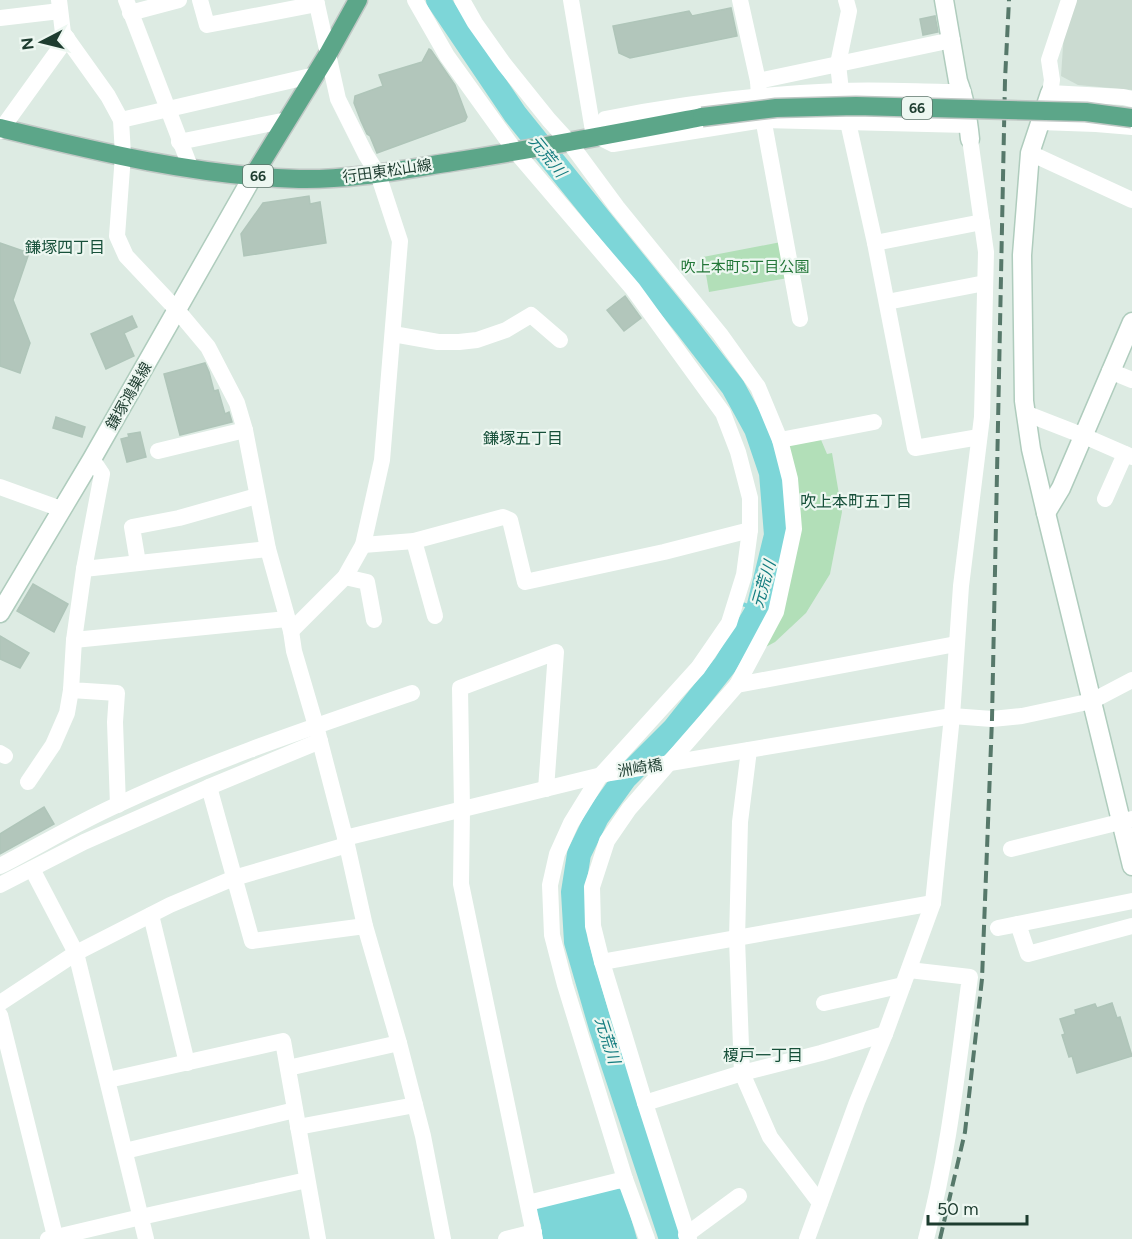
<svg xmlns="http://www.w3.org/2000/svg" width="1132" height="1239" font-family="Figtree,'Noto Sans JP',sans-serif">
  <rect width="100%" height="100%" fill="#ddebe3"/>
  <polygon fill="#cbdbd1" points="1076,0 1132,0 1132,90 1078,85 1061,76 1064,32"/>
  <g fill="#b2dfb8">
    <polygon points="781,242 788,278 709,292 703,257"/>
    <polygon points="819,435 827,454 832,453 842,512 830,574 806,613 775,642 762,649 790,581 786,446"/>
  </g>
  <polygon fill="#7dd6d8" points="617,1188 623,1190 637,1239 542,1239 541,1225 536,1210 540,1204"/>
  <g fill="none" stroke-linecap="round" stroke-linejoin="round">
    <polyline stroke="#7dd6d8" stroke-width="4" points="742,604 758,609"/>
    <polyline stroke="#7dd6d8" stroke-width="24" points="438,0 515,114 686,326 733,387 756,429 771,473 776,535 758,609 725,665 674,729 625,778 597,817 579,854 573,892 576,942 601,1028 671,1239"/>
  </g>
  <g fill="#b2c6bb" stroke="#afc5b9" stroke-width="1.5">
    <polygon points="731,8 737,36 630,58 619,53 613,26 689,11 692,16"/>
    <polygon points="935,16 938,32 923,35 920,19"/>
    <polygon points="429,49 431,50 455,85 467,117 465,121 377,153 370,136 367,134 361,121 354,103 355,96 383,86 379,75 422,62"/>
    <polygon points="309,196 310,204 320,202 326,243 244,256 241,234 263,203"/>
    <polygon points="0,243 29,253 13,300 30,343 20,373 0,366"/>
    <polygon points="625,296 641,318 624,331 607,310"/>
    <polygon points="132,316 137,327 124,333 134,356 106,369 91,334"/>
    <polygon points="205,363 209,372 214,391 218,390 225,414 229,412 232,422 180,435 164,374"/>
    <polygon points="56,417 85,427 82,437 53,428"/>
    <polygon points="140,432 146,457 127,462 121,439 129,437 128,434"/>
    <polygon points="33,584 68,604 54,632 17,611"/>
    <polygon points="0,636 29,653 20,668 0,659"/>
    <polygon points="44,807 54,824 0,854 0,834"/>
    <polygon points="1112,1003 1117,1018 1120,1017 1132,1056 1077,1073 1072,1056 1069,1057 1062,1035 1065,1034 1060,1019 1076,1014 1075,1010 1095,1004 1097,1008"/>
  </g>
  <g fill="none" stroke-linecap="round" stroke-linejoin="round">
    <g stroke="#afccbd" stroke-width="21">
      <g id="secondary">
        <path d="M 944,0 L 958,81 C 965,99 968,119 970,139"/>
        <polyline points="1050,93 1030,153 1022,255 1024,401 1031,449 1046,513 1132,866"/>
        <polyline points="1046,513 1061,488 1132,322"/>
        <polyline points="0,613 92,459 253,176"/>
      </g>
    </g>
    <g stroke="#c0c8c5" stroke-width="21">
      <g id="primary">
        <path d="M 0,128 C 98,152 198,176 299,179 C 350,180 401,170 452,162 C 535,149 618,133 702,117"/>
        <polyline points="253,176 328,54 358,0"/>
      </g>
    </g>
    <g stroke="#fff" stroke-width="16">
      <polyline points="59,0 63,33 108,96 121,120 123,155 117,236 126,256 177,310 208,347 237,403 245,430 268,549 291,631 294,651 316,726 347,845 365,926 399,1043 423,1136 443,1239"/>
      <polyline points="126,0 191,169"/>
      <polyline points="200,0 207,25 317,4"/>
      <polyline points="415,0 447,56 516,152 633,289 723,413 738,452 750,498 750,530 744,575 729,623 698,668 600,776 571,823 557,854 550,885 552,935 565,985 625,1179 647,1239"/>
      <polyline points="462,0 475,23 504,64 549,120 569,142 617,207 720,334 758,387 780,440 790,479 794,529 776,612 737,685 629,809 607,841 592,887 593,926 602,962 645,1103 689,1239"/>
      <polyline points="571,0 594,137"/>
      <polyline points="740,0 758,81 759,96 800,319"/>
      <polyline points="846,0 849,11 838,64 841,91 875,243 915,448 979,437"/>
      <polyline points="1069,0 1049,60 1052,80 1050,93 1123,97 1132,99"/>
      <polyline points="130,13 179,0"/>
      <polyline points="0,18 60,11"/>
      <polyline points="758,81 952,40"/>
      <path d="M 963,92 C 922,92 879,89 838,91 C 760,94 682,104 605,119 L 597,136 L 613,144 L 763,120 L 968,125"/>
      <polyline points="121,120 315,75"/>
      <polyline points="1040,122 1096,124 1132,127"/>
      <polyline points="0,131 67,38"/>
      <polyline points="179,142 287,120"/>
      <polyline points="1030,153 1132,200"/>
      <polyline points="875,243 982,222"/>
      <polyline points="887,302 985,283"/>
      <polyline points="393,334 438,342 459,342 477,340 506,330 531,315 560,340"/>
      <polyline points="1110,371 1132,380"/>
      <polyline points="1025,413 1084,436 1132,457"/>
      <polyline points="780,440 874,422"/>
      <polyline points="158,451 245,430"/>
      <polyline points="92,459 102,474 84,569 268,549"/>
      <polyline points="0,487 61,509"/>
      <polyline points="1105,499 1125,454"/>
      <polyline points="414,541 435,616"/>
      <polyline points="363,545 414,541 503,517 510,520 525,582 664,552 750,530"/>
      <polyline points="138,563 132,527 179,518 257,496"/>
      <polyline points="84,569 74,640 71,690 117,693 115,722 118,805"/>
      <polyline points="345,577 367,582 374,620"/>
      <polyline points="291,631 345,577 363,545 382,460 400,241 378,174 366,155 338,99 316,0"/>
      <polyline points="74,640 287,619"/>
      <polyline points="737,685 956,644"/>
      <polyline points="749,750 740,822 737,939 742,1073 770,1137 820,1203"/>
      <polyline points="0,753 5,756"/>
      <polyline points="28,782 53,745 67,713 71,690"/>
      <polyline points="209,787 320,741"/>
      <polyline points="345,838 610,773 952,716 992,719 1022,716 1092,701 1132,680"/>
      <polyline points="1011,849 1132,819"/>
      <path d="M 0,866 C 39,846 77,823 117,805 C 213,760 313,727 412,693"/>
      <polyline points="32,869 76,953 146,1239"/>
      <polyline points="0,885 84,842 209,787 252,941 365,926"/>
      <polyline points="151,915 187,1063"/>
      <polyline points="1018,924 1028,954 1132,926"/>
      <polyline points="998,928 1132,901"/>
      <polyline points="602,962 933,903"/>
      <path d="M 909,970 L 970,977 C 958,1064 949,1154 926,1239"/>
      <polyline points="0,1003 76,953 170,905 234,878 347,845"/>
      <polyline points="824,1003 903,985"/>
      <polyline points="0,1015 55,1236"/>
      <polyline points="288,1068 399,1043"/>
      <polyline points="108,1080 283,1041 318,1239"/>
      <polyline points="645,1103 742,1073 821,1053 885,1034"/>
      <polyline points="298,1127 415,1105"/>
      <polyline points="125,1151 295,1110"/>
      <polyline points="528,1203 625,1179"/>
      <polyline points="686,1235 739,1196"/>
      <polyline points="48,1239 141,1217 307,1180"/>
      <polyline points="506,1239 534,1232"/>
      <polyline points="535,1239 461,884 462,809 460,688 556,652 546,789"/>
      <polyline points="807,1239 857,1102 885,1034 933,903 952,716 961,586 982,417 986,252 970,139"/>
    </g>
    <use href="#secondary" stroke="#fff" stroke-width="18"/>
    <use href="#primary" stroke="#5ca689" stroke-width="18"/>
    <polyline stroke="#56786a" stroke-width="4" stroke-dasharray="12 6" stroke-linecap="butt" points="940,1239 965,1132 982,979 992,719 1005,80 1009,0"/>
    <g stroke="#c0c8c5" stroke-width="21" stroke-linecap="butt">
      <polyline id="primary-bridge" points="702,117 776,108 856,106 1086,112 1132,118"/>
    </g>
    <use href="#primary-bridge" stroke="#5ca689" stroke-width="18"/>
  </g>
  <g text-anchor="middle" stroke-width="4.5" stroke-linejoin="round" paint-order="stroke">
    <g fill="#edf7f1" stroke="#5b7469" stroke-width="1.5">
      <rect x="902" y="97" width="30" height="22" rx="4.5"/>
      <rect x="243" y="165" width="30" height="22" rx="4.5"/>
    </g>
    <g font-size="14" font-weight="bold" fill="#1d3c2f">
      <text x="917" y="113">66</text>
      <text x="258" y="181">66</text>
    </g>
    <g font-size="15" fill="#1d3c2f" stroke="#edf7f1">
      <text transform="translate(387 171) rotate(-8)" y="5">行田東松山線</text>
      <text transform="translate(129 396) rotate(-60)" y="5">鎌塚鴻巣線</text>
      <text transform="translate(640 768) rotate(-9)" y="5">洲崎橋</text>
    </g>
    <g font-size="15" fill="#237738" stroke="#edf7f1">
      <text x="745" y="272">吹上本町5丁目公園</text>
    </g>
    <g font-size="16" font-style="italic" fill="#117b7e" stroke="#edf7f1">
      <text transform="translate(548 156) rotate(51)" y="6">元荒川</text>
      <text transform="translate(763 584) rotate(-74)" y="6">元荒川</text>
      <text transform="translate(608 1040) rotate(72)" y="6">元荒川</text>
    </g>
    <g font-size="16" fill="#17503a" stroke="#edf7f1">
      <text x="65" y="253">鎌塚四丁目</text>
      <text x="523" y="444">鎌塚五丁目</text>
      <text x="856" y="507">吹上本町五丁目</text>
      <text x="763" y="1061">榎戸一丁目</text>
    </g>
  </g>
  <g transform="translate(42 42) rotate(263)" stroke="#edf7f1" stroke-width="4.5" paint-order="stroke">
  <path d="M0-4.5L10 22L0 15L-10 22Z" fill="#1d3c2f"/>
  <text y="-9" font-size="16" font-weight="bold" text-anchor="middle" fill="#1d3c2f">N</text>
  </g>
  <path d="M928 1215v9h99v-9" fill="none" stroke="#1d3c2f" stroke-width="3"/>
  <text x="937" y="1215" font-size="18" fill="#1d3c2f" stroke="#edf7f1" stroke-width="4.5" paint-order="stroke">50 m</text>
</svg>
